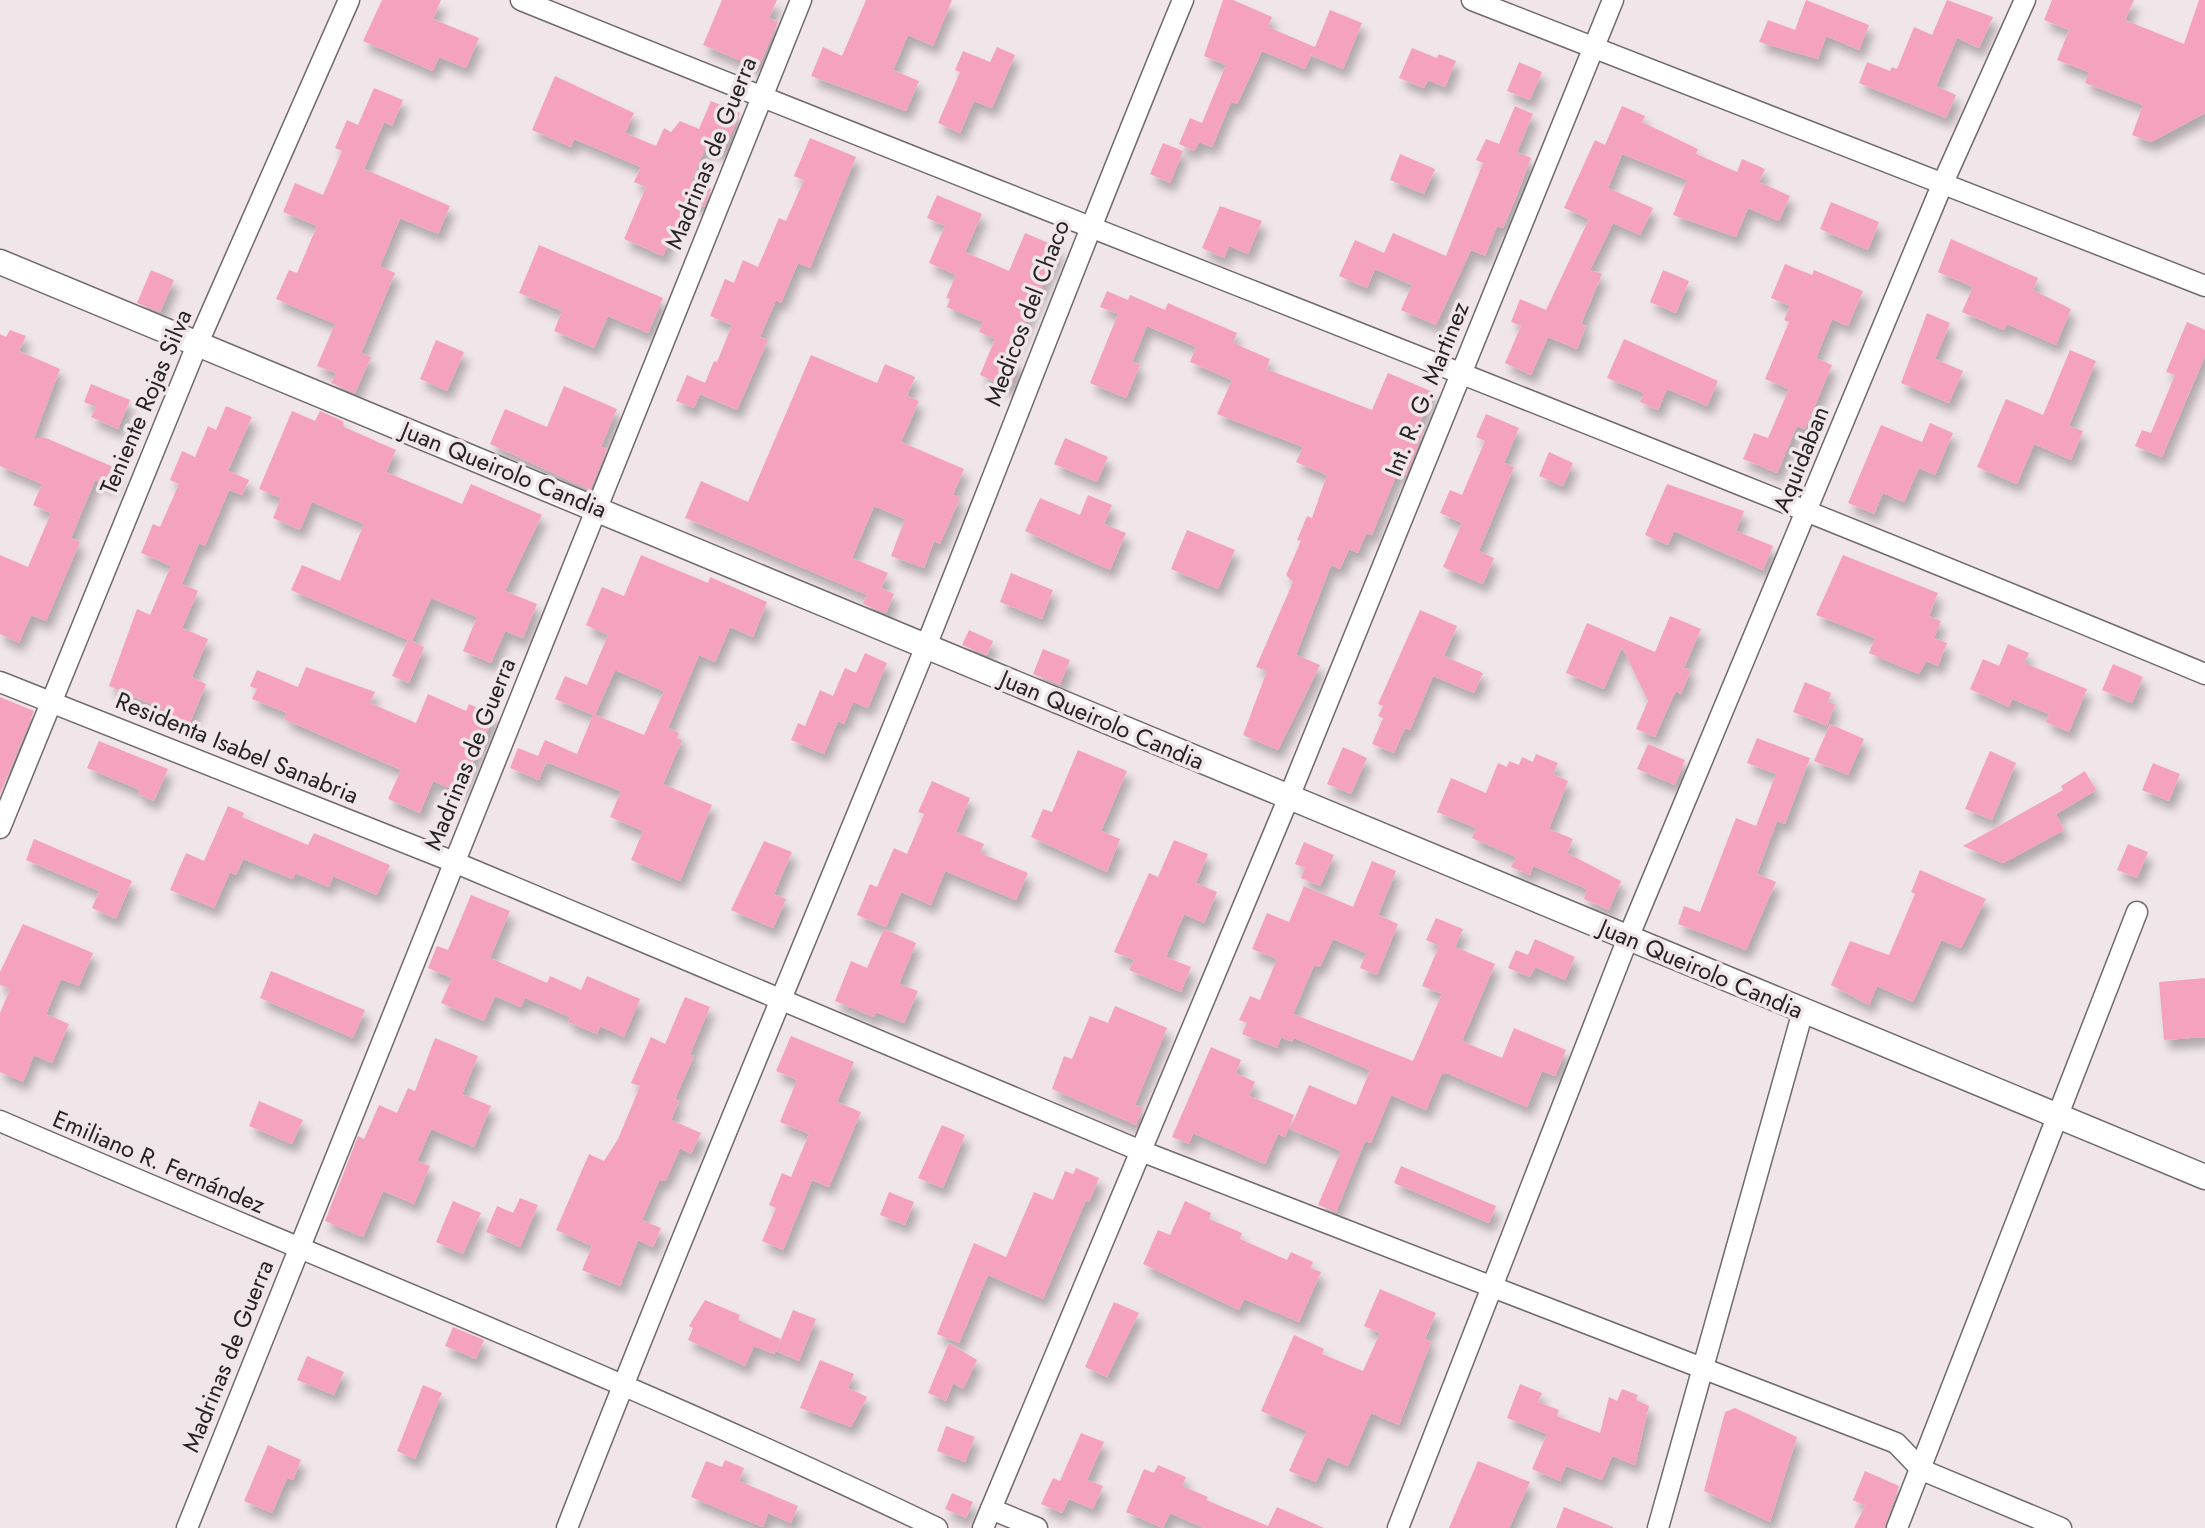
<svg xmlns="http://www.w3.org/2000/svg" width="2205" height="1528" font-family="Jost,sans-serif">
  <defs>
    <filter id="shadow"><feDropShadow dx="5" dy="9" stdDeviation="4" flood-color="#0004"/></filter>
  </defs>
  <rect width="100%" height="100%" fill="#f0e5e9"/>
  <g fill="#f5a2bf" fill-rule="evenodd" filter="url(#shadow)">
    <polygon points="382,0 441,0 433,19 479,38 466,68 439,57 433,71 363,41"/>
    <polygon points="722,0 777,0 769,18 778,22 758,68 703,45"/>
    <polygon points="866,0 952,0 933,46 908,35 893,70 919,81 906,111 811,76 823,47 842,56"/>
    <polygon points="1223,0 1233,0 1272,17 1268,27 1315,47 1330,10 1362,23 1343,69 1311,55 1305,69 1262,51 1237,104 1231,102 1212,147 1199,142 1194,151 1179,144 1190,118 1202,123 1226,65 1204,56"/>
    <polygon points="1806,0 1869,25 1859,50 1826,36 1818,59 1759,42 1768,20 1795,30"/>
    <polygon points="1947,0 1993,17 1979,48 1957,38 1936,86 1956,95 1946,118 1859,83 1867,62 1890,71 1892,67 1897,69 1914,27 1932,35"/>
    <polygon points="2052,0 2134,0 2125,20 2184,44 2199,0 2205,0 2205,113 2151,142 2132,135 2143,105 2085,83 2089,72 2057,60 2069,30 2044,20"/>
    <polygon points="997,47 1015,55 992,108 974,101 960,133 938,123 960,72 955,70 963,51 990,62"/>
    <polygon points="1412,48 1437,58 1439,54 1456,61 1445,87 1428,80 1424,88 1399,78"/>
    <polygon points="1519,62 1542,72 1530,100 1507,91"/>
    <polygon points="555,76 634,113 625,133 656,146 664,128 671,132 680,121 699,129 711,101 740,113 723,153 706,146 692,180 711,189 704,207 686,200 663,256 624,239 646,187 634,182 641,167 574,139 571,147 532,130"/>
    <polygon points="374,88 403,100 392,126 384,122 364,169 450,206 438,234 400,218 380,266 395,273 361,353 371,357 355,393 331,383 336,373 317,366 335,324 276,299 289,270 297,273 317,226 283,212 295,183 323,195 342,151 335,148 347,120 358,125"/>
    <polygon points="1515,106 1533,114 1517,152 1531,158 1517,195 1503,228 1497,226 1485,256 1471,250 1436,325 1401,310 1412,285 1375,269 1367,288 1339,276 1355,240 1384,253 1393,233 1446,256 1483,163 1476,160 1486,139 1499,144"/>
    <polygon points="1622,106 1645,116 1642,122 1698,149 1696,154 1737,172 1742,159 1765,169 1759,182 1790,196 1779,221 1748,208 1736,237 1673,215 1687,180 1622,154 1608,188 1653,208 1640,235 1613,223 1590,270 1602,274 1581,324 1586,326 1577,349 1548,337 1531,375 1505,363 1521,326 1511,322 1520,299 1546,310 1589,219 1564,208 1595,140 1605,145"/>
    <polygon points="810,138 856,157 810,268 798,263 781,303 776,300 760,337 768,340 737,410 700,394 694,408 676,401 687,375 705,383 714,361 717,362 732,325 710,316 725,279 734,283 743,260 758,267 779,218 786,221 804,180 794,176"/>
    <polygon points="1163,143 1183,151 1170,183 1150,174"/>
    <polygon points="1400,154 1435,169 1424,194 1390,180"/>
    <polygon points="937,195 982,214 965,252 1009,271 1025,233 1060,248 1009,359 1020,364 1009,388 980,375 995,339 979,332 983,322 947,307 950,299 946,298 956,275 929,263 945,226 927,218"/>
    <polygon points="1831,202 1879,222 1868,250 1820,229"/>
    <polygon points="1220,206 1262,221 1248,254 1229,246 1224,258 1202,248"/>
    <polygon points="1951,239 2038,278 2033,290 2071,309 2056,345 2007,324 2004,330 1962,312 1973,287 1938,272"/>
    <polygon points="539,245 663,298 648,333 608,316 594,348 554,331 562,311 519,293"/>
    <polygon points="1785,264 1812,275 1814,270 1863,291 1848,326 1832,319 1816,358 1832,365 1805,429 1797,426 1777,473 1743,459 1754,433 1768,438 1789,389 1765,379 1789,322 1784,320 1790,306 1771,298"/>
    <polygon points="151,270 174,280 160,312 137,303"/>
    <polygon points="1663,270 1689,281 1676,313 1650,302"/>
    <polygon points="1107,291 1128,300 1130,295 1165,310 1168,303 1237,333 1233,343 1270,359 1266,369 1372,410 1388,373 1433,392 1417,429 1423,432 1406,475 1398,471 1372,535 1366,533 1358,553 1349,549 1340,569 1331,565 1296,655 1320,665 1278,750 1243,735 1267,671 1256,667 1293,582 1286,575 1301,541 1297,540 1307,516 1312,518 1327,475 1296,462 1303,447 1217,414 1232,380 1190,362 1196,347 1147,326 1132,362 1140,365 1126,398 1090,383 1118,314 1100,307"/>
    <polygon points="1927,313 1950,323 1935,359 1963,371 1949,403 1901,383"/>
    <polygon points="2187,322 2205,330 2205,356 2162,457 2135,446 2142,430 2151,433 2175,375 2166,372"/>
    <polygon points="10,330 26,336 19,351 60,369 34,438 46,438 118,469 111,486 95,480 71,538 80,542 46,621 31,615 19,643 0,634 0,555 28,567 51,513 33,505 42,484 0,466 0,334 6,337"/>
    <polygon points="1624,339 1718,381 1707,406 1667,389 1658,410 1640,402 1644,393 1607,378"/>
    <polygon points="436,340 464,352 447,391 420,379"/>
    <polygon points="2070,350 2096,361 2069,426 2083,431 2071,460 2034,444 2017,484 1977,467 2006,399 2043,415"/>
    <polygon points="811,355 877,383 885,364 915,377 907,396 919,401 901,442 964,469 953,495 960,498 940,544 934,541 924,568 891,556 905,519 874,506 852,558 888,573 881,588 894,594 886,613 863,604 867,595 685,518 701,481 748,502"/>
    <polygon points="91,384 130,400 118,429 91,417 96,407 84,402"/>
    <polygon points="564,386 617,409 601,447 607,449 590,490 490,444 505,409 547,427"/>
    <polygon points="226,406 252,417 228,471 249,480 242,495 229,490 205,546 199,543 182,584 198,591 182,628 208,639 192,677 206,684 189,725 163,714 165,710 109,686 137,609 150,615 171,566 141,553 153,524 160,527 179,484 170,480 182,451 195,457 208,426 216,430"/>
    <polygon points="292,411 315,421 320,411 343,421 344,427 396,450 386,472 462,504 471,484 542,515 505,591 537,604 523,638 505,631 491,663 463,651 477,617 431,598 412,641 424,647 409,683 392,676 408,640 291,590 302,565 340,581 364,524 312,502 300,530 273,518 281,498 259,489"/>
    <polygon points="1486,414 1519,428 1504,463 1514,467 1479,551 1494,558 1483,584 1443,567 1462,523 1440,513 1450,490 1462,495 1485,441 1476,437"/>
    <polygon points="1930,423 1953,433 1935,475 1919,468 1904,502 1883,493 1874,514 1848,503 1881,425 1922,442"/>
    <polygon points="1065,438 1108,457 1097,482 1054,464"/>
    <polygon points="1549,452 1573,463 1563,486 1539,476"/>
    <polygon points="1667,484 1744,511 1736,531 1773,546 1763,570 1674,531 1668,545 1645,535"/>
    <polygon points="1088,495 1112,505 1104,524 1126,533 1110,570 1025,531 1040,498 1080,515"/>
    <polygon points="1187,530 1235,550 1218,589 1171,569"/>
    <path d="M 641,555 L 708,583 L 710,577 L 767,602 L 753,637 L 730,627 L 715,662 L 699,655 L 668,728 L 679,733 L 677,738 L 682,740 L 663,784 L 712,805 L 680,881 L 631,860 L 643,831 L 610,817 L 621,791 L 546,762 L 539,780 L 510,768 L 518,748 L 538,756 L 545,740 L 577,754 L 593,715 L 555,699 L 565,676 L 587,685 L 608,635 L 586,625 L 602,587 L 624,596 ZM 615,670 L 664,691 L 644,735 L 595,715 Z"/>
    <polygon points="1843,555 1938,593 1929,616 1941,621 1934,638 1947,643 1938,666 1926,661 1919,674 1909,670 1869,653 1875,638 1816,615"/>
    <polygon points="1011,573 1053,590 1042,619 1000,602"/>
    <polygon points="1420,610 1457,626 1444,656 1483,673 1474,693 1433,676 1410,730 1405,728 1394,753 1372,744 1383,718 1378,716 1383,706 1378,704"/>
    <polygon points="1670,616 1701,629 1684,668 1691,670 1681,694 1676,691 1672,699 1655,737 1636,729 1648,701 1622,647 1604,689 1566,673 1587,623 1655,652"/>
    <polygon points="969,630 993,641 987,655 962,645"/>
    <polygon points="2008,644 2029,653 2024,663 2087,689 2069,732 2046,722 2049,714 2012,699 2009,707 1970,689 1983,659 1999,666"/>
    <polygon points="1043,649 1070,660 1060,685 1033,674"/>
    <polygon points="865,653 887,663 868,708 853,702 844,724 838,721 824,754 791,740 798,723 805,726 820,690 833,696 845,668 856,673"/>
    <polygon points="2113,664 2143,677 2132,703 2102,690"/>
    <polygon points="306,667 375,692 370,703 416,723 428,694 466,711 469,704 495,715 459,792 433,781 420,813 388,799 401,770 284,719 287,713 252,699 257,689 250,686 257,670 298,687"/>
    <polygon points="1805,682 1831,693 1828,702 1835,704 1827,726 1793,712"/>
    <polygon points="0,697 34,711 0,794"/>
    <polygon points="1830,724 1864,739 1848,775 1814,761"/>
    <polygon points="1757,738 1810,758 1785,824 1777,821 1757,874 1776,882 1746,950 1678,924 1684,906 1700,912 1736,818 1756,826 1776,774 1747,763"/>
    <polygon points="99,741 168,769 154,801 138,794 140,790 87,768"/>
    <polygon points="1648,744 1685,760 1675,785 1637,769"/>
    <polygon points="1343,747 1367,758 1351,794 1327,784"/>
    <polygon points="1078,750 1127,771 1101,831 1120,839 1107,872 1031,837 1043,809 1052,812"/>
    <polygon points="1990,751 2016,763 1992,820 1965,809"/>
    <polygon points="1536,754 1558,763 1553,774 1568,781 1549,829 1573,839 1567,853 1621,881 1609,910 1584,899 1587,889 1533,866 1530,875 1511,867 1516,857 1472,838 1476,828 1437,812 1451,778 1486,793 1498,763 1507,767 1509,761 1519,765 1522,757 1533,762"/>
    <polygon points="2153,763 2180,774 2169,801 2142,790"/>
    <polygon points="2085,771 2096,790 2056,814 2064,830 2003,863 1963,846 2063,790 2061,786"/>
    <polygon points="932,781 970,798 956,832 984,844 980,853 1028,873 1016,900 945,871 931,905 901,892 886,927 857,915 870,884 877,887 894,848 907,854 924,814 918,812"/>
    <polygon points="228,806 244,813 242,817 308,845 314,833 390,865 377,895 333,876 329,887 295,873 293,879 243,859 236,875 230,872 214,908 170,890 186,853 204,861"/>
    <polygon points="34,839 132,881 116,919 92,908 99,891 26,860"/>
    <polygon points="1174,840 1208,854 1196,883 1217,892 1204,923 1184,914 1166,957 1191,967 1181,992 1129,970 1134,960 1114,952 1149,873 1158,877"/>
    <polygon points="764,841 792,852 774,894 786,899 773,928 731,910"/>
    <polygon points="1304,842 1334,855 1320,886 1301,878 1305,868 1295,864"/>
    <polygon points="2128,844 2148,852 2137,878 2117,870"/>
    <polygon points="1372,861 1396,871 1378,915 1398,924 1377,975 1360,968 1366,953 1333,939 1320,967 1314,965 1293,1014 1413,1061 1442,994 1422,986 1439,946 1426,940 1436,918 1463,929 1455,947 1495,964 1462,1041 1502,1058 1514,1028 1566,1050 1555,1076 1542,1071 1527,1107 1449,1074 1442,1073 1426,1110 1391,1095 1371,1143 1365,1141 1336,1212 1318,1205 1341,1151 1290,1129 1309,1085 1356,1105 1370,1070 1294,1038 1292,1042 1281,1037 1277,1048 1242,1034 1247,1023 1239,1020 1250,996 1260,1000 1277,959 1252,949 1267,913 1289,922 1304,886 1353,907"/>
    <polygon points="1920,870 1986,899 1961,948 1941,940 1913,1002 1877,986 1869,1005 1831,985 1850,941 1889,955 1915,894 1911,892"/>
    <polygon points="471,895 510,911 490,958 547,983 550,976 581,990 587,976 640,999 624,1037 600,1026 597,1034 568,1022 570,1017 525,998 521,1007 495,996 484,1021 441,1003 452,978 428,968 437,946 448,950"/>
    <polygon points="23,924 93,953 79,986 61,979 46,1014 69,1024 52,1063 34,1055 23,1082 0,1072 0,1013 10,989 0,985 0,972"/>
    <polygon points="884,929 916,943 899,984 918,991 904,1023 876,1012 874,1017 835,1001 851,961 867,968"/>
    <polygon points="1535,939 1575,957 1565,980 1535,967 1530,977 1508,968 1516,950 1528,955"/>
    <polygon points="271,971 365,1010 353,1038 260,998"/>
    <polygon points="2205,978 2205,1037 2164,1040 2159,982"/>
    <polygon points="685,997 710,1007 690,1054 694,1056 675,1099 679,1101 671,1120 701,1133 691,1154 680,1148 666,1180 659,1181 642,1220 661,1228 653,1247 638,1240 620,1286 582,1270 592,1246 556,1230 589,1154 604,1161 618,1139 640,1086 631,1083 651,1037 665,1044"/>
    <polygon points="1115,1006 1167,1028 1135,1105 1143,1108 1136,1125 1052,1089 1064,1056 1072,1059 1090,1016 1108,1023"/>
    <polygon points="791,1036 854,1062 837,1102 861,1112 829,1187 812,1180 783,1250 762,1241 776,1208 769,1205 782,1173 791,1177 809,1134 780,1122 797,1080 776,1071"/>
    <polygon points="435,1038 478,1056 462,1094 491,1106 474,1147 431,1129 417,1161 430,1166 414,1204 383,1191 363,1237 325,1221 358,1136 364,1139 379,1105 397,1113 408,1088 415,1091"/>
    <polygon points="1211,1047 1241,1060 1236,1073 1255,1082 1249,1096 1294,1115 1285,1137 1278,1134 1265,1164 1193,1133 1189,1144 1172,1137"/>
    <polygon points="259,1101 303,1120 292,1144 249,1126"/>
    <polygon points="942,1125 965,1135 943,1188 918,1178"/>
    <polygon points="1401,1166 1496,1206 1489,1223 1394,1183"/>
    <polygon points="1076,1168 1099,1178 1089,1202 1086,1200 1043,1299 988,1275 959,1343 937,1334 974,1243 1006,1257 1034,1192 1053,1200 1065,1171 1073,1174"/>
    <polygon points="889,1192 914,1202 905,1225 880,1215"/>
    <polygon points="520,1198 538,1205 520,1247 486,1232 497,1206 513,1213"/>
    <polygon points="453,1201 481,1213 463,1254 436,1242"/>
    <polygon points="1185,1201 1211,1213 1209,1219 1242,1233 1240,1239 1287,1260 1291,1252 1313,1262 1310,1268 1321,1272 1299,1322 1244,1299 1239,1310 1143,1264 1158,1230 1170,1235"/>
    <polygon points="1380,1289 1436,1313 1425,1339 1431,1342 1399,1425 1371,1413 1348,1466 1327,1457 1316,1482 1289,1471 1307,1431 1261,1411 1294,1335 1324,1349 1322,1354 1363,1371 1380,1333 1364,1326"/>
    <polygon points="705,1300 740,1315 738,1320 781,1339 774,1354 754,1346 745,1366 688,1340 693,1328 689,1326"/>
    <polygon points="1114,1302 1139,1313 1107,1377 1085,1367"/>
    <polygon points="793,1310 816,1319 799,1361 776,1351"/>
    <polygon points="453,1327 484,1340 476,1359 445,1346"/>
    <polygon points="949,1343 977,1360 963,1389 953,1383 946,1401 928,1393"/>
    <polygon points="307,1356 344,1372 334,1395 297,1380"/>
    <polygon points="820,1360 854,1374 848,1388 867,1397 851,1427 800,1408"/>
    <polygon points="1520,1384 1542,1393 1538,1402 1559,1410 1557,1416 1600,1433 1609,1397 1617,1401 1622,1389 1638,1395 1636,1400 1649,1406 1635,1465 1612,1456 1602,1480 1566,1466 1560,1481 1532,1469 1547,1434 1507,1418"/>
    <polygon points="423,1385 442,1393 415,1459 397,1451"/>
    <polygon points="1735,1408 1797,1437 1770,1522 1704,1491 1725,1412"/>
    <polygon points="946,1426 975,1437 965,1462 937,1451"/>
    <polygon points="1081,1433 1104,1442 1087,1480 1103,1486 1093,1509 1069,1499 1062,1513 1041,1504 1053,1478 1060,1481"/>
    <polygon points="268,1445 301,1460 293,1480 287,1478 272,1513 244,1501"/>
    <polygon points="725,1460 744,1468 739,1481 798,1506 791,1523 768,1513 763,1527 691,1497 706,1461 722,1467"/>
    <polygon points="1478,1461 1530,1482 1509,1528 1449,1528"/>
    <polygon points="1158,1465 1186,1477 1182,1486 1208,1497 1206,1500 1268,1526 1277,1507 1324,1528 1204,1528 1170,1513 1163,1528 1126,1512 1144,1469 1154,1473"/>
    <polygon points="1865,1471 1899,1486 1884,1528 1854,1528 1865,1506 1853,1500"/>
    <polygon points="952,1493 973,1502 966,1518 945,1509"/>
    <polygon points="1564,1507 1613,1527 1613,1528 1556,1528"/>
  </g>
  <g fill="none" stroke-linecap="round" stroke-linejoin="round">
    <g stroke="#72696c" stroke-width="23">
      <g id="minor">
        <path d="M 521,0 C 1082,227 1647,442 2205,674"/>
        <polyline points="1472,0 2205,286"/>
        <polyline points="0,682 454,862 1141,1151 1896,1443 1922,1470 2061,1528"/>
        <polyline points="0,828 197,345 349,0"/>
        <path d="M 0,1121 C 313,1256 630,1381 937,1528"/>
        <polyline points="991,1509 1037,1528"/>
        <polyline points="187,1528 801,0"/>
        <path d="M 567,1528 C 682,1232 807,940 926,646 C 1012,431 1094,214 1183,0"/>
        <polyline points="983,1528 1289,797 1613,0"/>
        <polyline points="1398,1528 1628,938 1942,185 2025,0"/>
        <polyline points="1658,1528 1803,1011"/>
        <polyline points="1897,1528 2137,912"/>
      </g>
    </g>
    <g stroke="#72696c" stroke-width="27">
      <polyline id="tertiary" points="0,262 2205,1177"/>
    </g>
    <use href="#minor" stroke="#fff" stroke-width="20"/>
    <use href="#tertiary" stroke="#fff" stroke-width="24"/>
  </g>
  <g text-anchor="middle" stroke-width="7" stroke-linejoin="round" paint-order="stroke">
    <g font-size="24" fill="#262324" stroke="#f0e5e9">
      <text transform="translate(711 153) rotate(-68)" y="8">Madrinas de Guerra</text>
      <text transform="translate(1027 313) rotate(-69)" y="8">Medicos del Chaco</text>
      <text transform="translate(1427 389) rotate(-68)" y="8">Int. R. G. Martinez</text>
      <text transform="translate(146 402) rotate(-67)" y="8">Teniente Rojas Silva</text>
      <text transform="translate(1801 459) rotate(-68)" y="8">Aquidaban</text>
      <text transform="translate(504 470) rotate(22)" y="8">Juan Queirolo Candia</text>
      <text transform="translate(1102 720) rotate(23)" y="8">Juan Queirolo Candia</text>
      <text transform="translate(237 748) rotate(22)" y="8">Residenta Isabel Sanabria</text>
      <text transform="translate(470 754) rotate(-68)" y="8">Madrinas de Guerra</text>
      <text transform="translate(1701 969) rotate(23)" y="8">Juan Queirolo Candia</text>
      <text transform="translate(159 1162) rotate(23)" y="8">Emiliano R. Fernández</text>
      <text transform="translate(228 1356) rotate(-68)" y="8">Madrinas de Guerra</text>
    </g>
  </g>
</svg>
